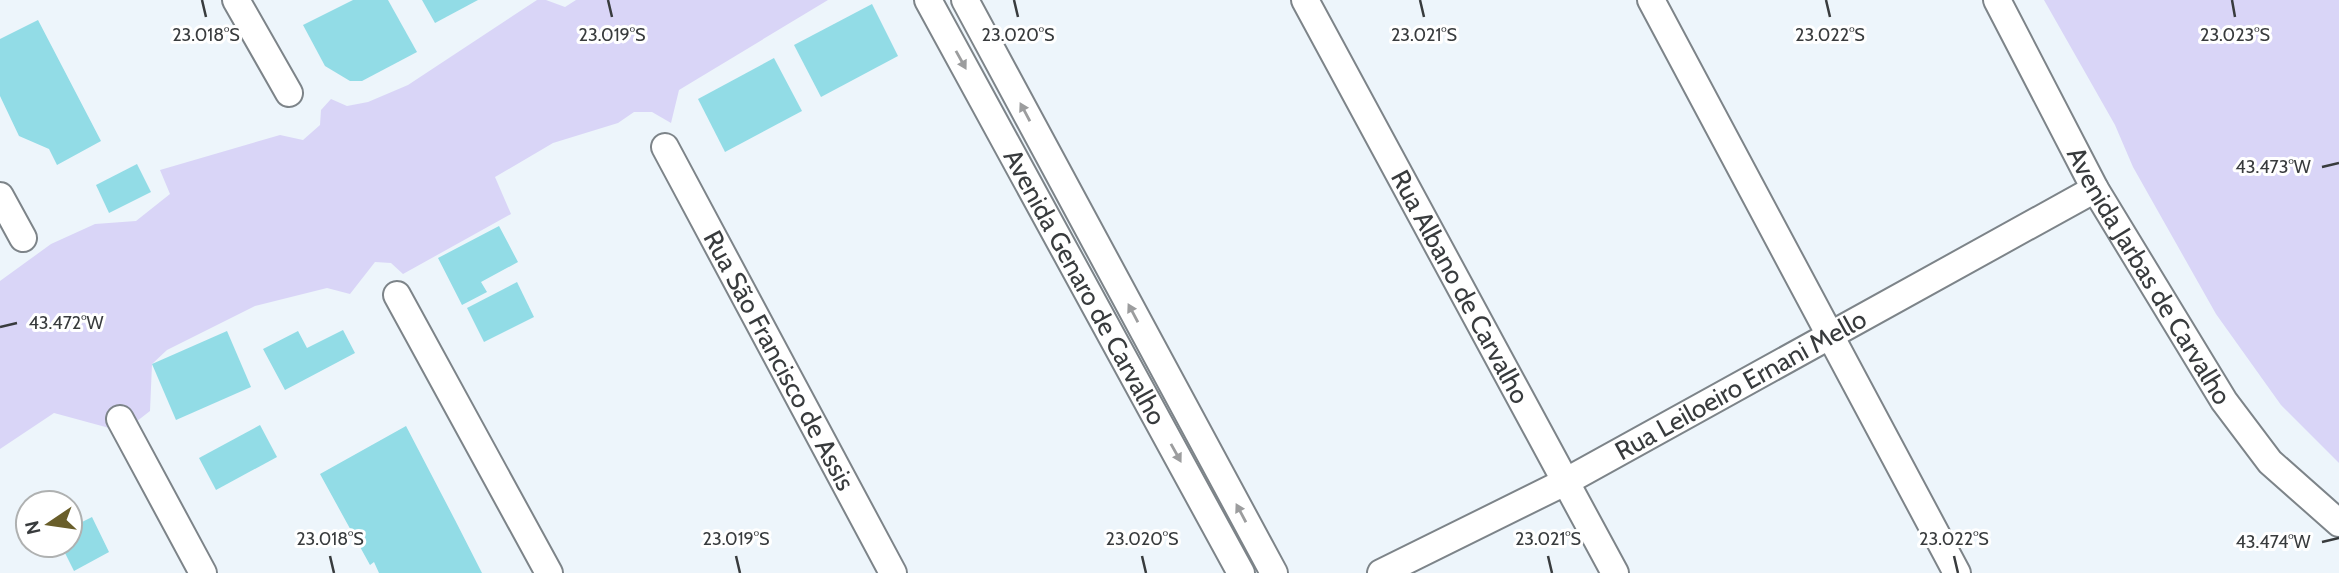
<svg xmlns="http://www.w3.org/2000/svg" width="2339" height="573" font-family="Cabin,sans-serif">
  <rect width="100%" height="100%" fill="#edf5fb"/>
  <g fill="#d9d5f7">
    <polygon points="537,0 546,0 565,7 576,0 828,0 679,90 671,123 652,112 634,112 618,123 553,143 495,177 511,214 403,274 391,263 375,262 350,294 327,288 255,306 167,350 152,364 150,411 132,425 113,429 54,413 0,449 0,281 51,244 95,224 136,221 170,194 160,170 280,135 303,140 320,125 321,110 331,99 347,106 368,102 408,85"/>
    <polygon points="2044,0 2339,0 2339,463 2281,405 2216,314 2133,167 2115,125"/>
  </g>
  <g fill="#92dce6">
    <polygon points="353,0 388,0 417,52 362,81 350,81 325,66 303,25"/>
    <polygon points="422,0 478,0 435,23"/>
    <polygon points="872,4 898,56 821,97 794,45"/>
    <polygon points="38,20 101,141 57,165 49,149 19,136 0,96 0,39"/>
    <polygon points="774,58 802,111 725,152 698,99"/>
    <polygon points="137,164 151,192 109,213 96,185"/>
    <polygon points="499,226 518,262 481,282 487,292 462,305 438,258"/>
    <polygon points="517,282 534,317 484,342 467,308"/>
    <polygon points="343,330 355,353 285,390 263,349 298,331 307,348"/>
    <polygon points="227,331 251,387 176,420 152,364"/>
    <polygon points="260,425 277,457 216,490 199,458"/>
    <polygon points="406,426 455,520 482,573 379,573 374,562 370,565 320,474"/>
    <polygon points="92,517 109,552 74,571 61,545 70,545 70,528"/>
  </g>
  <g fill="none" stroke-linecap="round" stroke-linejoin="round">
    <g stroke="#7d8489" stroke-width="30">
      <g id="minor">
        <polyline points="236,0 289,93"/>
        <path id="s1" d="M 928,0 L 1241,573"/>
        <polyline points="965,0 1274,573"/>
        <path id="s2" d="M 1305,0 L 1615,573"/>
        <polyline points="1651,0 1957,573"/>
        <path id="s3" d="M 1997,0 L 2095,189 L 2224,401 L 2270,462 L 2339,523"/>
        <path id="s4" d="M 665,147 L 893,573"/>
        <polyline points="0,196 23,238"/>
        <polyline points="397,295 549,573"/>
        <polyline points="120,419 203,573"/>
        <path id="s5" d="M 1381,573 L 1565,482 L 2095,189"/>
      </g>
    </g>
    <use href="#minor" stroke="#fff" stroke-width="26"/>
  </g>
  <defs><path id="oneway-solid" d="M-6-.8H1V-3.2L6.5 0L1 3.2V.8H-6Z" transform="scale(1.75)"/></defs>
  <g fill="#9c9d9e">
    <use href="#oneway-solid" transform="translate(961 60) rotate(61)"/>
    <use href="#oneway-solid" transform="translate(1025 112) rotate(-118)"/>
    <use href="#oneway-solid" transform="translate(1133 313) rotate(-118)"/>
    <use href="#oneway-solid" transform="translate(1176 453) rotate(61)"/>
    <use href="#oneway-solid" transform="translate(1241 513) rotate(-118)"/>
  </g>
  <path fill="none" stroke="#383b3d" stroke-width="2.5" d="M 202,0 L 206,17M 608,0 L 612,17M 1014,0 L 1018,17M 1420,0 L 1424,17M 1826,0 L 1830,17M 2232,0 L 2235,17M 2322,167 L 2339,163M 0,327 L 17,323M 2322,542 L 2339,538M 330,556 L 334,573M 736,556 L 740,573M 1142,556 L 1146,573M 1548,556 L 1552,573M 1954,556 L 1958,573"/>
  <g text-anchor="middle" stroke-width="6" stroke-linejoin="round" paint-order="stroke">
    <g font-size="26" fill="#383b3d" stroke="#fff">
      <text dy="9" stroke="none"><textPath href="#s3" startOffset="315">Avenida Jarbas de Carvalho</textPath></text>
      <text dy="9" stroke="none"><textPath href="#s1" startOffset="327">Avenida Genaro de Carvalho</textPath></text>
      <text dy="9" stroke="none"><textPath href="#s2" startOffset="326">Rua Albano de Carvalho</textPath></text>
      <text dy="9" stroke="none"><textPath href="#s4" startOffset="242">Rua São Francisco de Assis</textPath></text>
      <text dy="9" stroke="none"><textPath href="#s5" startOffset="406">Rua Leiloeiro Ernani Mello</textPath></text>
    </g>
  </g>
  <g font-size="18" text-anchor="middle" fill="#383b3d" stroke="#fff" stroke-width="6" stroke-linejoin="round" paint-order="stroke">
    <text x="206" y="41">23.018°S</text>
    <text x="612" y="41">23.019°S</text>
    <text x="1018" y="41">23.020°S</text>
    <text x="1424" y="41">23.021°S</text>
    <text x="1830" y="41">23.022°S</text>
    <text x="2235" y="41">23.023°S</text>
    <text x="2273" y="173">43.473°W</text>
    <text x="66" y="329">43.472°W</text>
    <text x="330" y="545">23.018°S</text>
    <text x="736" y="545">23.019°S</text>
    <text x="1142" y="545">23.020°S</text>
    <text x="1548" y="545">23.021°S</text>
    <text x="1954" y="545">23.022°S</text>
    <text x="2273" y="548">43.474°W</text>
  </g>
  <g transform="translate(49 524) rotate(257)"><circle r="33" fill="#ffffff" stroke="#afb1b1" stroke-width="2"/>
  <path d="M0-5L12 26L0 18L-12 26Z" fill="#695e2a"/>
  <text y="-10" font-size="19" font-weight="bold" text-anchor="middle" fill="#383b3d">N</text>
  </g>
</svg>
